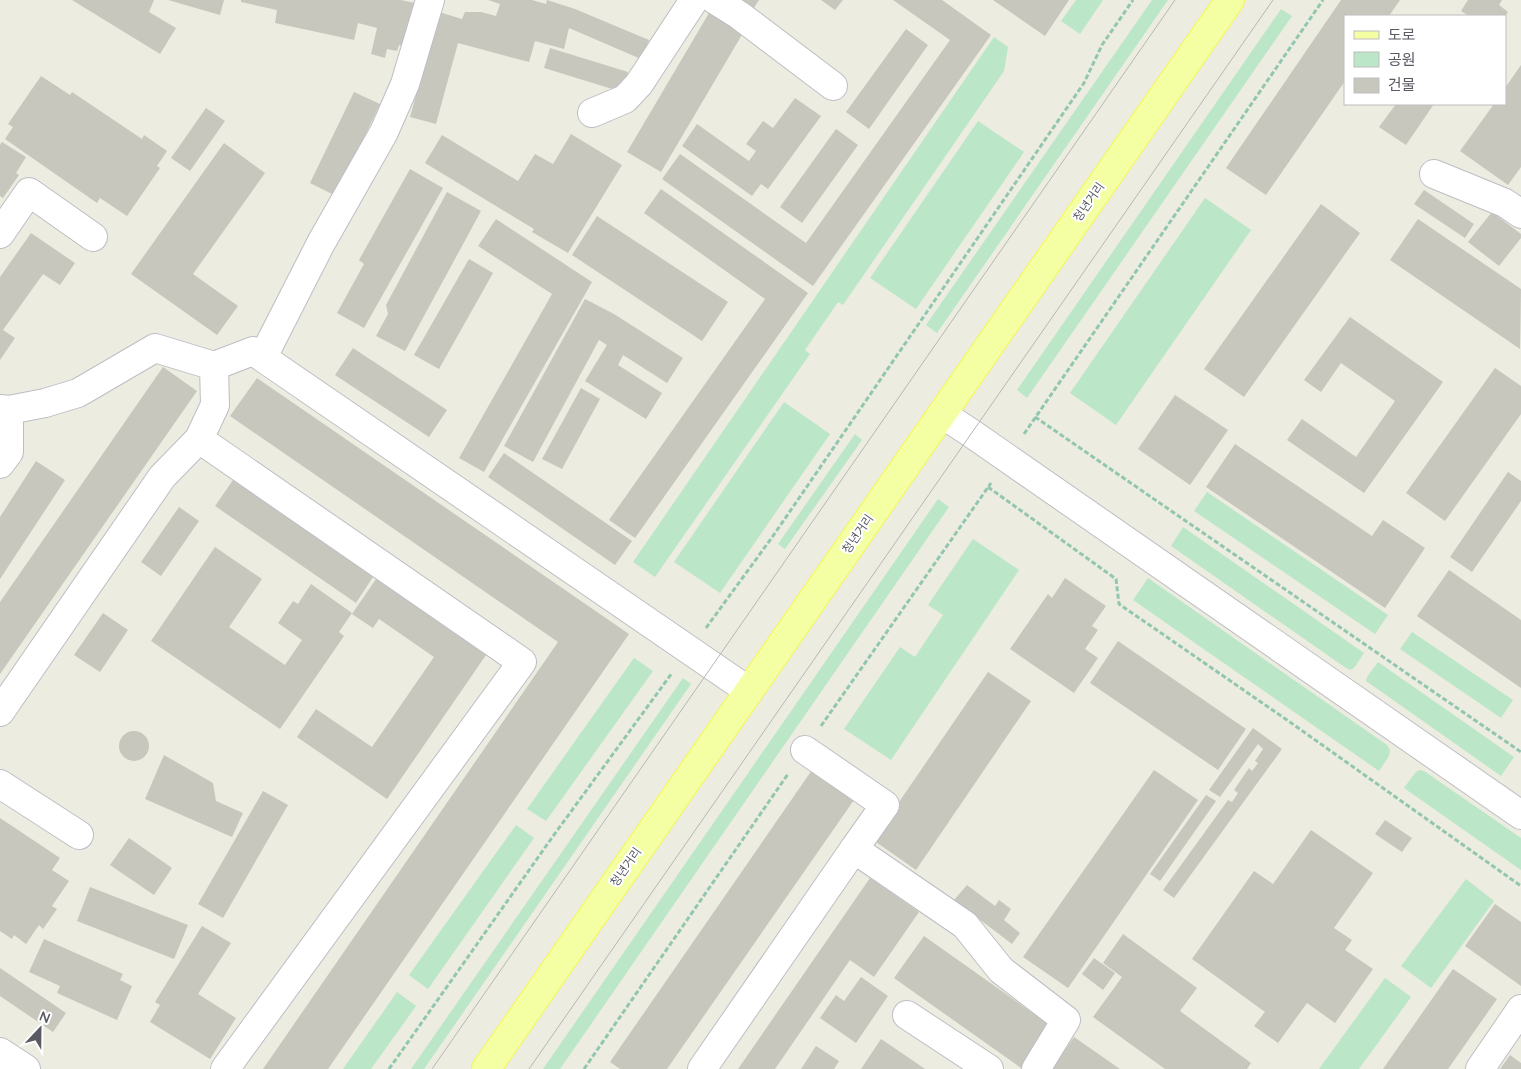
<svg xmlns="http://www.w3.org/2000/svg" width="1521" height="1069" font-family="Quicksand,'Noto Sans KR',sans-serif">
  <rect width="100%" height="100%" fill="#ecede0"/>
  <g fill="#bbe6c7">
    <polygon points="1076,0 1103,0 1080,34 1061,21"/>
    <polygon points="1152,0 1168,0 937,333 926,325"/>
    <polygon points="1281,9 1292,16 1027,398 1017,390"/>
    <polygon points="994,37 1008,47 1004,71 843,305 838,302 805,350 810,354 655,577 633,562"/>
    <polygon points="978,121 1024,152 916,309 870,278"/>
    <polygon points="1205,198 1251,230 1116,425 1070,393"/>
    <polygon points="784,402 830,434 720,593 674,562"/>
    <polygon points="855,434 862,440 785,549 778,544"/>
    <polygon points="1207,492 1388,615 1375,634 1194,511"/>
    <polygon points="938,499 949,507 560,1069 543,1069"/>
    <polygon points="1183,527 1364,653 1354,668 1350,670 1346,668 1171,546"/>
    <polygon points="973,539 1019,570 891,760 844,729 900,647 915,657 943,615 928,605"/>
    <polygon points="1148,578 1387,745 1390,750 1389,756 1379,771 1133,600"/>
    <polygon points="1412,632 1513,700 1501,718 1400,649"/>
    <polygon points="634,658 653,671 546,821 527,809"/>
    <polygon points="1378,662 1514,757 1501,776 1369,683 1366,681 1367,677"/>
    <polygon points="683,678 691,684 424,1069 411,1069"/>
    <polygon points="1419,770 1424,771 1521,838 1521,870 1404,788 1415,773"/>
    <polygon points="516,825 534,838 428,989 409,975"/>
    <polygon points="1466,879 1494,901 1431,988 1401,966"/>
    <polygon points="1385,978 1411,997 1359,1069 1319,1069"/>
    <polygon points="397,992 416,1006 371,1069 343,1069"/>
  </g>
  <g fill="#c7c7bd">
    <polygon points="72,0 154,0 149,12 176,28 160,54"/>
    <polygon points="168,0 224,0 220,15"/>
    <polygon points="241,0 401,0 419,4 410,48 399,45 397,51 387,49 385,58 371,54 377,28 358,23 354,40 275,23 277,10 241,2"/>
    <polygon points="488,0 532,0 546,4 547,0 575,9 649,40 641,59 569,28 564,49 535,41 529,62 458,43 436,124 410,117 439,12 462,19 465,12 481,12 496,16 500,4"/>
    <polygon points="734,0 759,0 752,11"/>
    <polygon points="821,0 843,0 835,10"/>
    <polygon points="893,0 942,0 991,35 813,286 662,179 680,154 806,243 950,40"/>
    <polygon points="993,0 1069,0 1045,36"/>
    <polygon points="1341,0 1400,0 1389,16 1345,16 1345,81 1266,195 1226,168"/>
    <polygon points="1468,0 1502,0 1499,5 1508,12 1505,16 1469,16 1461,11"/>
    <polygon points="709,13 743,33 661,172 627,152"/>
    <polygon points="906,29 928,45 869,129 846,112"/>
    <polygon points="550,48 628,72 622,92 544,68"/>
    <polygon points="1521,65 1521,167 1508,185 1460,151 1494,104 1505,104 1505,88"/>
    <polygon points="41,76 70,95 72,92 142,139 144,135 167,151 157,166 160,168 127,216 100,198 97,203 5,139 13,127 8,124"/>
    <polygon points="354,92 380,104 336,196 310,183"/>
    <polygon points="795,98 821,116 768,189 761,184 752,196 682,146 697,124 749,161 756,151 746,144 763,121 773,128"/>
    <polygon points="1396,104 1434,104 1406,145 1379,127"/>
    <polygon points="206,108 225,121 190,171 171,158"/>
    <polygon points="836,129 858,145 802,223 780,207"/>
    <polygon points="571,134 622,165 568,253 532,232 534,229 425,163 442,135 518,181 535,154 553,164"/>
    <polygon points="2,142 26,157 16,173 19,175 3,198 0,196 0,145"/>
    <polygon points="224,143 265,173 193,274 238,306 217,335 131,274"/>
    <polygon points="410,169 443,188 364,328 337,313 364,264 359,260"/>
    <polygon points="661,189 808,293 635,538 609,520 765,299 644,213"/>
    <polygon points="1424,190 1474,224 1465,238 1414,204"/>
    <polygon points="447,192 481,211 405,351 376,336 388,314 386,305"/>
    <polygon points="1321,204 1360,233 1244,397 1204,369"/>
    <polygon points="1492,212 1521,234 1521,238 1499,266 1468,242"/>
    <polygon points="597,216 728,302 702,341 572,255"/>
    <polygon points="496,219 592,282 484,472 459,458 552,294 478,246"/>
    <polygon points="1418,219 1521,289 1520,349 1390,260"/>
    <polygon points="31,233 75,263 60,285 43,274 3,330 15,338 0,360 0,277"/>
    <polygon points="469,259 493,273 439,369 414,355"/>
    <polygon points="585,299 614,314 683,358 667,383 623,355 618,365 662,393 646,419 585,381 607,345 599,340 533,462 504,446"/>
    <polygon points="1350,317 1443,382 1364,493 1287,440 1302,419 1356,457 1395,401 1341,363 1321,392 1304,380"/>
    <polygon points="353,348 447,410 429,437 335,375"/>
    <polygon points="163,367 197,391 0,674 0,602"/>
    <polygon points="1495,368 1521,386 1521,414 1445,521 1406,493"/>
    <polygon points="257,378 629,634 328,1069 263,1069 558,642 230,416"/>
    <polygon points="581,388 600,399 562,469 542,459"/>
    <polygon points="1175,395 1228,430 1190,485 1138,449"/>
    <polygon points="1235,444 1372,536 1383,520 1425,548 1385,608 1206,487"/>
    <polygon points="504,453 632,541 615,565 488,477"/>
    <polygon points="36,461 65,480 0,579 0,517"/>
    <polygon points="1508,472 1521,481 1521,501 1472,572 1450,557"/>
    <polygon points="233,480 373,577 356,603 215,506"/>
    <polygon points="179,507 199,521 161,576 141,562"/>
    <polygon points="215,547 262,579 229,627 285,665 302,640 278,623 293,601 298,604 311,584 352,613 339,632 344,636 280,729 151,641"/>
    <polygon points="1449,570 1521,620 1521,688 1417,616"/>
    <polygon points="1065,578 1106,606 1092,626 1098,630 1085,649 1098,658 1074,693 1010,649 1048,594 1052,598"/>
    <polygon points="376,579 486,655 387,799 297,737 316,709 372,747 434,657 379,619 373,628 352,614"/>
    <polygon points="103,613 128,630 100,672 74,655"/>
    <polygon points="1118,641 1246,729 1218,770 1090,683"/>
    <polygon points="988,672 1031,701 916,870 873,840"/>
    <polygon points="1253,728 1282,749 1174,898 1163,890 1228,800 1232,802 1238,793 1234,790 1249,768 1252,771 1258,763 1255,761 1263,749 1258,744 1220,797 1209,790"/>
    <circle cx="134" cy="746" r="15"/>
    <polygon points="164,755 213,783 216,801 243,813 232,837 145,799"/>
    <polygon points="812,770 854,800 667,1069 620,1069 610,1062"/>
    <polygon points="1154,770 1198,800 1068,988 1023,957"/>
    <polygon points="263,791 288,805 223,918 198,904"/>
    <polygon points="1206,795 1216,801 1160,881 1150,874"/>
    <polygon points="0,818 60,858 52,870 69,881 52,906 57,909 43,929 39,925 26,944 14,935 12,939 0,931"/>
    <polygon points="1385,820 1412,838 1402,852 1375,834"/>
    <polygon points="1311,830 1373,873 1334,928 1352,940 1345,950 1373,969 1335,1023 1307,1003 1278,1043 1254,1026 1265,1012 1192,959 1254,871 1273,884"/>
    <polygon points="129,838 172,868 154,895 110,865"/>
    <polygon points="870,878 919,912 874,977 850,960 775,1069 738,1069"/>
    <polygon points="967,885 995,906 999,900 1011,909 1004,920 1020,933 1012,944 954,900"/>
    <polygon points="90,887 188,925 174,959 77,921"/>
    <polygon points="1495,904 1521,922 1521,986 1465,946"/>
    <polygon points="202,926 231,943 198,994 236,1018 210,1059 150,1022 160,1005 155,1002"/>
    <polygon points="1123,934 1197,988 1180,1011 1251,1063 1247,1069 1165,1069 1093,1017 1122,977 1103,963"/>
    <polygon points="924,936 1051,1026 1021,1068 894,978"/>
    <polygon points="44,939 123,974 120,980 132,986 117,1020 57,993 60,986 29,972"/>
    <polygon points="1094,958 1115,973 1103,990 1082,974"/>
    <polygon points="0,968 66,1013 53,1032 0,996"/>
    <polygon points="1453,969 1497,999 1448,1069 1383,1069"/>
    <polygon points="861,977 888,996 856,1043 820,1018 836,995 844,1001"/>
    <polygon points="1074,1037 1120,1069 1052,1069"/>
    <polygon points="881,1039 912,1060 925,1069 861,1069"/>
    <polygon points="816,1046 839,1061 834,1069 801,1069"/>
    <polygon points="1510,1055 1521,1063 1521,1069 1500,1069"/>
  </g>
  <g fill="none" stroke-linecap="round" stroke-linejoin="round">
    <g stroke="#bdbdc5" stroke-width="30">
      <g id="minor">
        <polyline points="715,0 739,15 833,86"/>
        <polyline points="592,113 625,99 639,84 694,0"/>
        <polyline points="1434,174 1505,203 1521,214"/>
        <polyline points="0,234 29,192 93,237"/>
        <polyline points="263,357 321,243 384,132 405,84 430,0"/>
        <polyline points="214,366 253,351 749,691"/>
        <polyline points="0,409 9,410 45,403 78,393 155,348 214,366 215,405 199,439"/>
        <polyline points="942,414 971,433 1521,815"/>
        <polyline points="0,464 9,452 9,410"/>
        <polyline points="0,712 162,477 199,439 522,662 225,1069"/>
        <polyline points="805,750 885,805 854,849 965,925 1001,970 1066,1020 1036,1069"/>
        <polyline points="0,784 79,835"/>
        <polyline points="907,1015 989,1069"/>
        <polyline points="0,1052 26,1069"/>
        <polyline points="702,1069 854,849"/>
        <polyline points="1480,1069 1521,1009"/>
      </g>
    </g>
    <g stroke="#f6f64f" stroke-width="30">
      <polyline id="major" points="486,1069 1230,0"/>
    </g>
    <g stroke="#93c6b0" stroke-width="3" stroke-dasharray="5 2.5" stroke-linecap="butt">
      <polyline points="1035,417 1521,752"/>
      <polyline points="1024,434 1323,0"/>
      <polyline points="988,487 1116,579 1119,604 1287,720 1521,886"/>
      <polyline points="706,628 773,536 1084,83 1102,45 1133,0"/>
      <polyline points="821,726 991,483"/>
      <polyline points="389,1069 551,839 672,673"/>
      <polyline points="584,1069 788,774"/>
    </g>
    <use href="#minor" stroke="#fff" stroke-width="28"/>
    <use href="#major" stroke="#f4ffa3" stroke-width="28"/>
    <g stroke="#b6b6b7" stroke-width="1">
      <polyline points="432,1069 1175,0"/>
      <polyline points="529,1069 1273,0"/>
    </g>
  </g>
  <g text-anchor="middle" stroke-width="4" stroke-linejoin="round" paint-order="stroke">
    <g font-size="12" fill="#595a62" stroke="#fff">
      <text transform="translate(1089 202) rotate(-55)" y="4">청년거리</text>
      <text transform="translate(858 534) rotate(-55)" y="4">청년거리</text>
      <text transform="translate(626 867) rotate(-55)" y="4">청년거리</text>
    </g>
  </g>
  <rect x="1344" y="15" width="162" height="90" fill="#ffffff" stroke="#bdbdc0"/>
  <rect x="1354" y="31" width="25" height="8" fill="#f4ffa3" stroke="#bdbdc0"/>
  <text x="1388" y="40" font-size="15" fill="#595a62">도로</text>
  <rect x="1354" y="52" width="25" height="15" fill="#bbe6c7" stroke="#bdbdc0"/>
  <text x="1388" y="65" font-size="15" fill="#595a62">공원</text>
  <rect x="1354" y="78" width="25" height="15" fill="#c7c7bd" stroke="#bdbdc0"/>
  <text x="1388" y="90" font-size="15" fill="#595a62">건물</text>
  <g transform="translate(40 1029) rotate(22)" stroke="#ffffff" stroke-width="4" paint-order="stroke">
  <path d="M0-4L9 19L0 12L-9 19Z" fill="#595a62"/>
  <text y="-8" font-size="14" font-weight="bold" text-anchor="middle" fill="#595a62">N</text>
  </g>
</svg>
